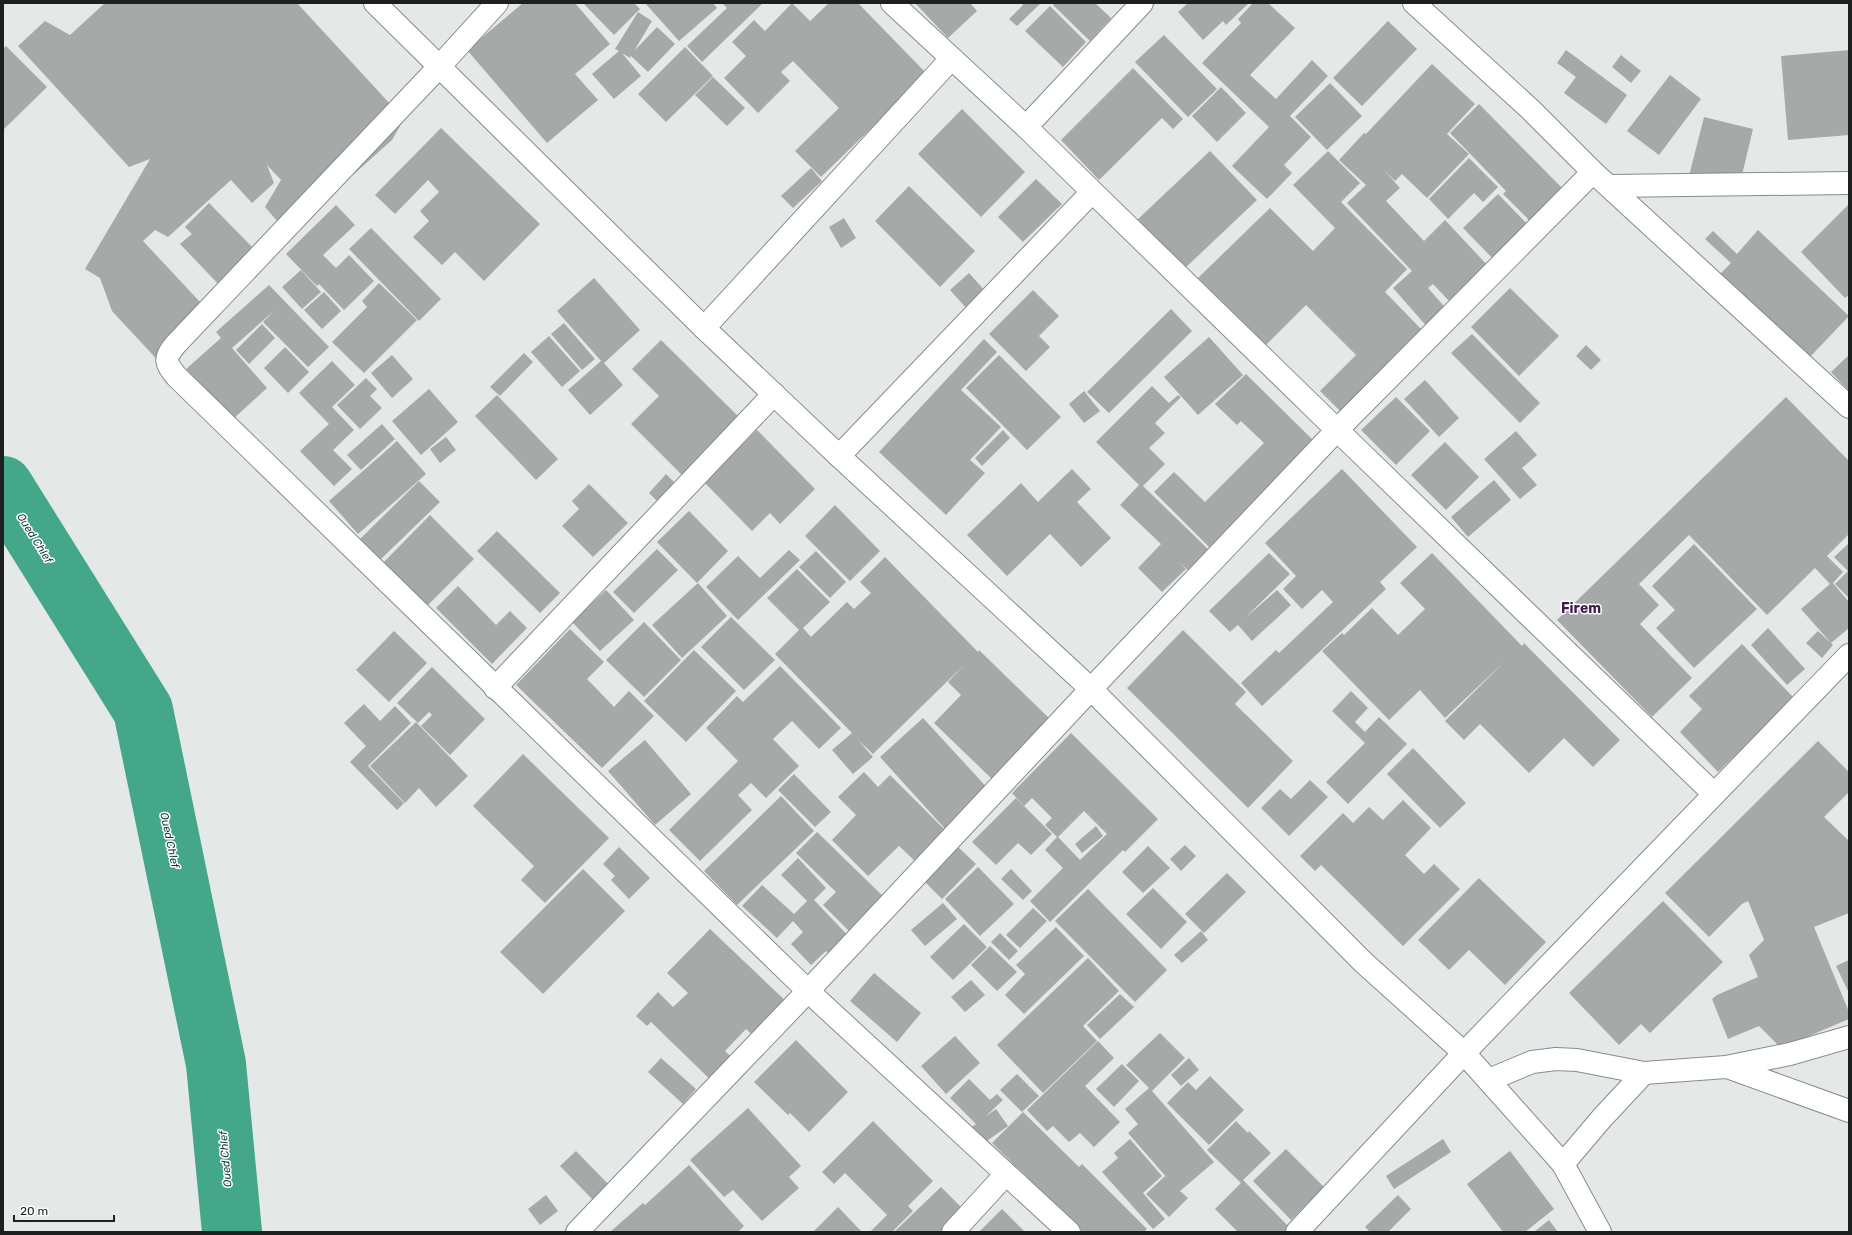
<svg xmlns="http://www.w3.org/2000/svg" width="1852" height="1235" font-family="Rubik,sans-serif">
  <rect width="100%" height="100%" fill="#e4e9e7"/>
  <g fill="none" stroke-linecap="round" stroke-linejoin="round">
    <polyline stroke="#44a78a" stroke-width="60" points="3,486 143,710 216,1064 232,1232"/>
  </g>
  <g fill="#a5aaa8" fill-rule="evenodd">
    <polygon points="105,3 297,3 404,119 392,140 354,174 344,163 284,229 265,207 281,180 267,165 274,183 252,203 231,180 168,237 155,230 143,241 215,318 163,366 112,311 100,278 85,269 150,159 129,167 18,46 45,21 70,35"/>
    <polygon points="523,3 575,3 610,44 575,74 598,100 547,143 467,50"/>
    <polygon points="583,3 634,3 640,9 614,35"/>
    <polygon points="645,3 713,3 717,8 679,41"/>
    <polygon points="722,3 763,3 702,62 687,46 727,8"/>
    <polygon points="792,3 810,21 829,3 858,3 927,74 821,177 795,151 839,108 793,61 781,72 790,81 758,113 724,78 746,56 732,42 754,20 765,31"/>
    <polygon points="915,3 970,3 977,11 948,38"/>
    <polygon points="1021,3 1041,3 1017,26 1009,19 1023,5"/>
    <polygon points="1054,3 1095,3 1111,18 1090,41 1053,5"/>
    <polygon points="1188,3 1249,3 1226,25 1223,21 1203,40 1178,12"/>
    <polygon points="1253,3 1268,3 1295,28 1250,75 1276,99 1312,60 1328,76 1290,116 1311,137 1284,165 1292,173 1267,199 1232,166 1269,127 1202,63 1241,23 1238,19"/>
    <polygon points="1050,6 1086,42 1063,67 1025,31"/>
    <polygon points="638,12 652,21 634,51 657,27 675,44 648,72 631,56 630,58 622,53 641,76 614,99 592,74 619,51 615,49"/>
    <polygon points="1388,21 1417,49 1362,106 1333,78"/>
    <polygon points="1164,35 1217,89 1188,117 1135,62"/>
    <polygon points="6,46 47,87 3,130 3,49"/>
    <polygon points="685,47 713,76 666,122 638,94"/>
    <polygon points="1566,50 1627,95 1606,124 1564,93 1576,77 1557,63"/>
    <polygon points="1849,50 1849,135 1788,140 1781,56"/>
    <polygon points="1621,55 1641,71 1631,83 1612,67"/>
    <polygon points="1432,64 1475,104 1447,134 1469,154 1427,198 1402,174 1395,181 1383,169 1400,188 1386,201 1424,241 1445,220 1489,267 1451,303 1433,284 1428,288 1450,313 1430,330 1393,288 1412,271 1347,203 1366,185 1339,160 1364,133 1366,134"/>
    <polygon points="1133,68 1183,119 1173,129 1162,118 1099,180 1061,140"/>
    <polygon points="1670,75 1701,99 1659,155 1627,131"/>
    <polygon points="713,77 745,108 727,126 695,95"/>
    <polygon points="1330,83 1362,116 1327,150 1295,117"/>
    <polygon points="1221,87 1246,113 1217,142 1192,116"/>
    <polygon points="1479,104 1563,189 1530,221 1503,194 1506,191 1450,133"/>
    <polygon points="962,109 1025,172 981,217 918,154"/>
    <polygon points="1704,117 1753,129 1737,196 1687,184"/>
    <polygon points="441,128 540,224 484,281 455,252 442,265 413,237 429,221 420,211 439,192 428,180 395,214 375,195"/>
    <polygon points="1210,151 1257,200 1183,270 1136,221"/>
    <polygon points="1328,151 1360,183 1341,202 1407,269 1385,292 1423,331 1341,412 1320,391 1356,355 1306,305 1266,345 1198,278 1270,208 1313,251 1335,228 1293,185"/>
    <polygon points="1469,158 1498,187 1483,202 1474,193 1448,219 1429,199"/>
    <polygon points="811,168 822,181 793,208 781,196"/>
    <polygon points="1036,179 1062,204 1023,242 998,217"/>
    <polygon points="909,186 975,251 940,287 875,221"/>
    <polygon points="1498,194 1532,229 1497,263 1463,228"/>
    <polygon points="209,203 259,254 223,289 180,244 192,234 185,227"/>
    <polygon points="1849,204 1849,295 1845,298 1801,252"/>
    <polygon points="336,205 355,225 323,255 336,268 349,255 374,281 344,310 319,284 317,286 286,254"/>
    <polygon points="844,218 856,238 841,248 829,227"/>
    <polygon points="371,228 441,299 419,321 349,249"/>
    <polygon points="1758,230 1849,316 1809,358 1720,274 1731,263 1705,239 1713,231 1737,254"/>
    <polygon points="301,270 321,292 302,309 282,287"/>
    <polygon points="969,273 986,292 967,309 950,290"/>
    <polygon points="594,278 640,330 604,363 623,385 590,415 568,390 601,361 557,311"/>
    <polygon points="379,283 417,320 364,373 332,342 367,307 362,301"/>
    <polygon points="269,285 329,347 308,367 263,322 275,310 232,348 267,388 232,420 186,369 221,338 216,332"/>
    <polygon points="1510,288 1559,336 1519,376 1471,327"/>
    <polygon points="1033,290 1059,316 1039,336 1050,347 1026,371 989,334"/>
    <polygon points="324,292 341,311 322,329 304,310"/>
    <polygon points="1171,309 1192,331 1109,413 1087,392"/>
    <polygon points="564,323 595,359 582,370 551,334"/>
    <polygon points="262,324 275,338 249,364 236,350"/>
    <polygon points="1472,334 1540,403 1520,423 1451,353"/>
    <polygon points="549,336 580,371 562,387 531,352"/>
    <polygon points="1209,337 1243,375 1198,415 1164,377"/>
    <polygon points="984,339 997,352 961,390 1001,427 970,460 985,473 946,515 879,452"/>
    <polygon points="661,340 743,421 685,478 631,424 659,396 632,369"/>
    <polygon points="1586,345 1601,360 1591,370 1576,356"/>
    <polygon points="285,347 309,372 288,393 264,368"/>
    <polygon points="524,353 533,362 500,396 490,387"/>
    <polygon points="392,355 413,379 392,398 371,373"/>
    <polygon points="999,355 1061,417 1027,450 966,388"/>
    <polygon points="1849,355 1849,391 1831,372"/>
    <polygon points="332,361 355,385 332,407 354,430 333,450 352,469 334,486 300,451 329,424 299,393"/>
    <polygon points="1246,374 1316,443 1211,549 1154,492 1174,472 1205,502 1264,443 1241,421 1237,425 1215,404"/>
    <polygon points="366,378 377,389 370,396 382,408 360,429 337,405"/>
    <polygon points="1425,380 1459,418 1439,437 1404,399"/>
    <polygon points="1152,386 1169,403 1178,395 1181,397 1155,423 1165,433 1149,448 1165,464 1143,486 1208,549 1188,570 1178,561 1186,569 1162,592 1138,568 1161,544 1120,505 1139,485 1096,442"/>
    <polygon points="429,389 458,422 421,455 392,421"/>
    <polygon points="1084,391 1100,411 1084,423 1069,404"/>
    <polygon points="497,395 558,459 536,480 475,416"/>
    <polygon points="1396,397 1430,431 1396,465 1361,430"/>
    <polygon points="1786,397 1849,461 1849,534 1827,556 1843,572 1833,583 1849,602 1849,628 1831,643 1801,609 1830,584 1815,568 1767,615 1689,535 1639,584 1659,605 1640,624 1692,678 1652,717 1557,620"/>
    <polygon points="382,424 395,439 361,470 347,455"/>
    <polygon points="757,430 815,489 780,524 770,513 752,531 704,482"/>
    <polygon points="1003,430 1010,438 982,466 975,458"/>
    <polygon points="1516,431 1537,455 1522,468 1537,485 1520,499 1484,459"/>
    <polygon points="446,437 456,450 440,463 430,449"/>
    <polygon points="397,441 426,474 358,534 329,501"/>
    <polygon points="1445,442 1479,477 1446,510 1411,475"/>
    <polygon points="1072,469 1091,489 1077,502 1111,538 1081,567 1050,534 1007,576 967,535 1021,483 1038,502"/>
    <polygon points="1342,469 1417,547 1380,582 1386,589 1262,706 1241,683 1276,650 1279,653 1333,602 1322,590 1302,609 1283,589 1296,576 1265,543"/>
    <polygon points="666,474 677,485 660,504 649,493"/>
    <polygon points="1494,480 1511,500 1468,537 1451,517"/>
    <polygon points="419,481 440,502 380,560 360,539"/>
    <polygon points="589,484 628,523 593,557 562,526 579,509 572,501"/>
    <polygon points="835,505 880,551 850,581 805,536"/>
    <polygon points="689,511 728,551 697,583 657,542"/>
    <polygon points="430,515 474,559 425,608 381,565"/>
    <polygon points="497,531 560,593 540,613 477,551"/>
    <polygon points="1849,543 1849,598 1835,584 1848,571 1834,557"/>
    <polygon points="1694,544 1757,609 1694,668 1656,628 1675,610 1652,586"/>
    <polygon points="657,549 678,570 634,613 613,592"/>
    <polygon points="789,550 800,560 738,620 706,587 738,556 760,578"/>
    <polygon points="816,551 846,582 830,598 799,567"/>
    <polygon points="1269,553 1290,574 1244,619 1277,590 1291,605 1252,641 1238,625 1230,632 1209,611"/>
    <polygon points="1432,553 1522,646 1524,643 1620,740 1593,767 1564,738 1529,773 1480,724 1464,740 1445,721 1506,660 1445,718 1420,690 1389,720 1322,651 1342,633 1344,635 1372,608 1398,635 1425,609 1400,583"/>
    <polygon points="885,557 978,652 979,650 1050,719 992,779 934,723 961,695 948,682 965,664 873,754 858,740 873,757 853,774 832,750 852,733 775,654 799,630 767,598 797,569 830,602 803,628 811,637 847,602 854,609 871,593 860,582"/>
    <polygon points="698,583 727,616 682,658 652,625"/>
    <polygon points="458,586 496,625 510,611 527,628 492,664 436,608"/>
    <polygon points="606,590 634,620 600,651 572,622"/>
    <polygon points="731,617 775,660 744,690 701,647"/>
    <polygon points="644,622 681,660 644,697 606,660"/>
    <polygon points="1768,628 1805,669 1787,685 1751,645"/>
    <polygon points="570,629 604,662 587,679 614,707 629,691 654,716 602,768 516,685"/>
    <polygon points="1183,630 1246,692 1235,704 1293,761 1248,808 1127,688"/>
    <polygon points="394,631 427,663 389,702 356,670"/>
    <polygon points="1818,631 1833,645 1822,658 1806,643"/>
    <polygon points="1742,644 1794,698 1718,772 1680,732 1702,709 1689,696"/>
    <polygon points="694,650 736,691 686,742 644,701"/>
    <polygon points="780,666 841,728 819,749 792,721 773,739 799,766 766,798 751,783 738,795 752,810 700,861 669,830 738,761 706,728 737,696 743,702"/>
    <polygon points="432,667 485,719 450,755 421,726 432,715 429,712 418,723 397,703"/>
    <polygon points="1351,691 1368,708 1355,722 1365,732 1379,717 1407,744 1348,804 1326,782 1365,743 1332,711"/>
    <polygon points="364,704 380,721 395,706 411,723 368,766 404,803 397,810 350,762 366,746 344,723"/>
    <polygon points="923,718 992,793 948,832 880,757"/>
    <polygon points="416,722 468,776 436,807 419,788 405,803 370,766"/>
    <path d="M 1071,733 L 1158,819 L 1125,852 L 1113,840 L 1123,850 L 1050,922 L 1030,901 L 1063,868 L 1045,850 L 1057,837 L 1045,825 L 1052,818 L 1032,798 L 1024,806 L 1012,793 ZM 1084,811 L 1107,834 L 1080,860 L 1058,837 Z"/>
    <polygon points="645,740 691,794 655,825 608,771"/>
    <polygon points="1818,741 1849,772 1849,792 1824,817 1849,841 1849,913 1814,927 1849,1012 1849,1019 1781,1048 1759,1026 1728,1039 1712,999 1717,995 1758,977 1749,955 1764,940 1748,901 1742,904 1709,937 1665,893"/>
    <polygon points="1413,748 1466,803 1440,828 1387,774"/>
    <polygon points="523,754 609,838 545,903 521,880 534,866 473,806"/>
    <polygon points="864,772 878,787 890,775 945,830 915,861 899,846 868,876 832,840 856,815 838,797"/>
    <polygon points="794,774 831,812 815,827 778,790"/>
    <polygon points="1310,780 1328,797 1289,836 1261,808 1280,789 1291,799"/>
    <polygon points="781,796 814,831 737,905 704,871"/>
    <polygon points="1016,798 1052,834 1031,855 1018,843 996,865 972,842"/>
    <polygon points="1403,800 1431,828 1405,855 1424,874 1434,864 1460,889 1403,946 1321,865 1315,871 1300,856 1343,813 1353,823 1369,807 1383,820"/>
    <polygon points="1096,826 1103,836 1082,853 1075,844"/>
    <polygon points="817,832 891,904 857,939 823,905 836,892 796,853"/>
    <polygon points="1185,845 1196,856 1181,871 1170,859"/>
    <polygon points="1148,846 1170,868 1143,893 1122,872"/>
    <polygon points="619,847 650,878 629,899 611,880 615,876 603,864"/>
    <polygon points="958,847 976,864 942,899 924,881"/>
    <polygon points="798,858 826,888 814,900 859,947 839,966 826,951 811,965 791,944 803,932 793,921 777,938 742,906 762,885 794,914 807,901 781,875"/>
    <polygon points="978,867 1014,904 980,936 945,899"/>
    <polygon points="583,869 625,911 543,994 500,952"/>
    <polygon points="1011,869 1032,891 1023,900 1001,879"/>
    <polygon points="1227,873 1246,892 1204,933 1185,914"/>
    <polygon points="1479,878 1546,942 1505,985 1469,950 1449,970 1418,940"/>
    <polygon points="1153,888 1187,922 1161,949 1126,914"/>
    <polygon points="1088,889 1167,970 1135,1002 1055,921"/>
    <polygon points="1663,901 1723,962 1650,1033 1641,1024 1619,1045 1569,993"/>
    <polygon points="943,903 957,919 925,946 911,930"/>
    <polygon points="1033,908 1047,921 1020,948 1006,935"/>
    <polygon points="964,924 987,947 953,980 930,957"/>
    <polygon points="1056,927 1084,956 1024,1014 1005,995 1025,974 1016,965"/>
    <polygon points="710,929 792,1007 759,1041 746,1029 725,1051 741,1066 719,1088 651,1022 647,1026 636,1016 658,992 673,1007 688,993 667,973"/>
    <polygon points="1201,931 1208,940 1182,963 1174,955"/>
    <polygon points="1000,933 1018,951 1009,960 991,942"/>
    <polygon points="990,946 1017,972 997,991 971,965"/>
    <polygon points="1088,958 1119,991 1083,1026 1097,1041 1043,1093 997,1045"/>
    <polygon points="1849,960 1849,993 1836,966"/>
    <polygon points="874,973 921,1013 897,1042 850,1001"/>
    <polygon points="971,980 985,995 965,1012 951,997"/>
    <polygon points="1120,994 1134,1007 1100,1039 1087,1025"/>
    <polygon points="1160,1033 1185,1058 1152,1091 1214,1162 1180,1191 1188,1198 1169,1217 1146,1194 1165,1176 1168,1179 1128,1133 1138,1124 1125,1109 1149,1088 1126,1065"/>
    <polygon points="955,1036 980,1063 946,1094 921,1066"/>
    <polygon points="796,1040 848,1092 809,1132 790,1113 788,1115 754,1082"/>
    <polygon points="1098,1041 1114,1058 1085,1086 1120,1122 1094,1147 1080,1133 1069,1142 1053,1126 1047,1131 1027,1110"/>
    <polygon points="661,1058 696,1089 683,1104 648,1072"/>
    <polygon points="1189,1058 1199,1070 1181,1086 1171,1075"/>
    <polygon points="1122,1064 1139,1081 1114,1107 1096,1089"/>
    <polygon points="1017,1074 1039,1096 1022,1112 1000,1090"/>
    <polygon points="1210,1076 1244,1110 1209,1145 1167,1103 1188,1082 1196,1090"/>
    <polygon points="969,1079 990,1100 997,1094 1003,1100 985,1117 996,1109 1008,1126 984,1143 972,1127 976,1124 950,1098"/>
    <polygon points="748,1108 801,1166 789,1177 799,1188 762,1221 733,1190 724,1197 690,1160"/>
    <polygon points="1023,1112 1079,1167 1082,1164 1147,1229 1144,1232 1083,1232 992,1143"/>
    <polygon points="873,1121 933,1181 908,1206 913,1211 892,1232 870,1232 887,1215 845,1173 834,1184 822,1172"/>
    <polygon points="1236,1121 1248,1133 1249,1131 1271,1153 1243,1180 1289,1227 1284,1232 1238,1232 1215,1209 1241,1183 1207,1150"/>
    <polygon points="1130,1139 1162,1176 1143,1193 1165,1219 1153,1229 1102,1172 1118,1158 1114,1153"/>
    <polygon points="1443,1139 1451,1152 1394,1189 1386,1176"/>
    <polygon points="1286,1149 1324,1187 1291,1220 1253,1181"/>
    <polygon points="576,1151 609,1185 593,1200 560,1166"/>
    <polygon points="1510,1151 1554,1209 1525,1232 1503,1232 1467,1184"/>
    <polygon points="689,1165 744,1226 738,1232 610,1232 643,1203 645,1205"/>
    <polygon points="941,1187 972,1218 957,1232 894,1232"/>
    <polygon points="546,1195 558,1211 540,1225 528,1209"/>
    <polygon points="1398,1195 1411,1209 1388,1232 1370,1232 1365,1227"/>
    <polygon points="838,1207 862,1232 813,1232"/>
    <polygon points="1002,1209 1025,1232 979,1232"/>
    <polygon points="1549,1220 1558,1232 1534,1232"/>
  </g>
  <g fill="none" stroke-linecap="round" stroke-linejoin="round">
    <g stroke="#878c8a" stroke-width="24">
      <g id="street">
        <path d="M 497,3 L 438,68 L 175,345 C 164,359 165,362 176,376 L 808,991 L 1069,1232"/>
        <polyline points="892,3 1026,127 1337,430 1714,794"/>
        <polyline points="1414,3 1531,110 1593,172 1849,407"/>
        <polyline points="1026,127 1142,3"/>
        <polyline points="1610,186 1849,183"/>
        <polyline points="704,328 951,59"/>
        <polyline points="839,456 1092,192"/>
        <polyline points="495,688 774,394"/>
        <polyline points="1727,1067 1849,1111"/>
        <polyline points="1489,1080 1532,1062 1556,1059 1577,1060 1644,1073 1726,1067 1790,1054 1849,1037"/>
        <polyline points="1563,1164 1602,1118 1644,1073"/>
        <polyline points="577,1232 808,991 1091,689 1337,430 1593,172"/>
        <polyline points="953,1232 1006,1174"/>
        <polyline points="1297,1232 1464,1053 1849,655"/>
      </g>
    </g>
    <g stroke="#878c8a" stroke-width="24">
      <polyline id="secondary" points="375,3 704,328 839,456 1091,689 1363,962 1464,1053 1563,1164 1600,1232"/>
    </g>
    <use href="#street" stroke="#fff" stroke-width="22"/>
    <use href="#secondary" stroke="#fff" stroke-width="22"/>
  </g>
  <g text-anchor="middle" stroke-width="3" stroke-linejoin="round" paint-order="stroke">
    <g font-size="11" font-style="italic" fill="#0c392d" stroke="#fff">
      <text transform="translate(35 538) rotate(58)" y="4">Oued Chlef</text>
      <text transform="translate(170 840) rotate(78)" y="4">Oued Chlef</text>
      <text transform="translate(225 1159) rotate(-95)" y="4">Oued Chlef</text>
    </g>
    <g font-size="14" font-weight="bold" fill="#44194c" stroke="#fff">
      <text x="1581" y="613">Firem</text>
    </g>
  </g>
  <rect width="1852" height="1235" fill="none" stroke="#1e201f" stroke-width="8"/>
  <path d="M14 1215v6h100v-6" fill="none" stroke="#1e201f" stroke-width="2"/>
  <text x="20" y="1215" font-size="12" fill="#1e201f" stroke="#ffffff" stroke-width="3" paint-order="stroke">20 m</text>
</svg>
